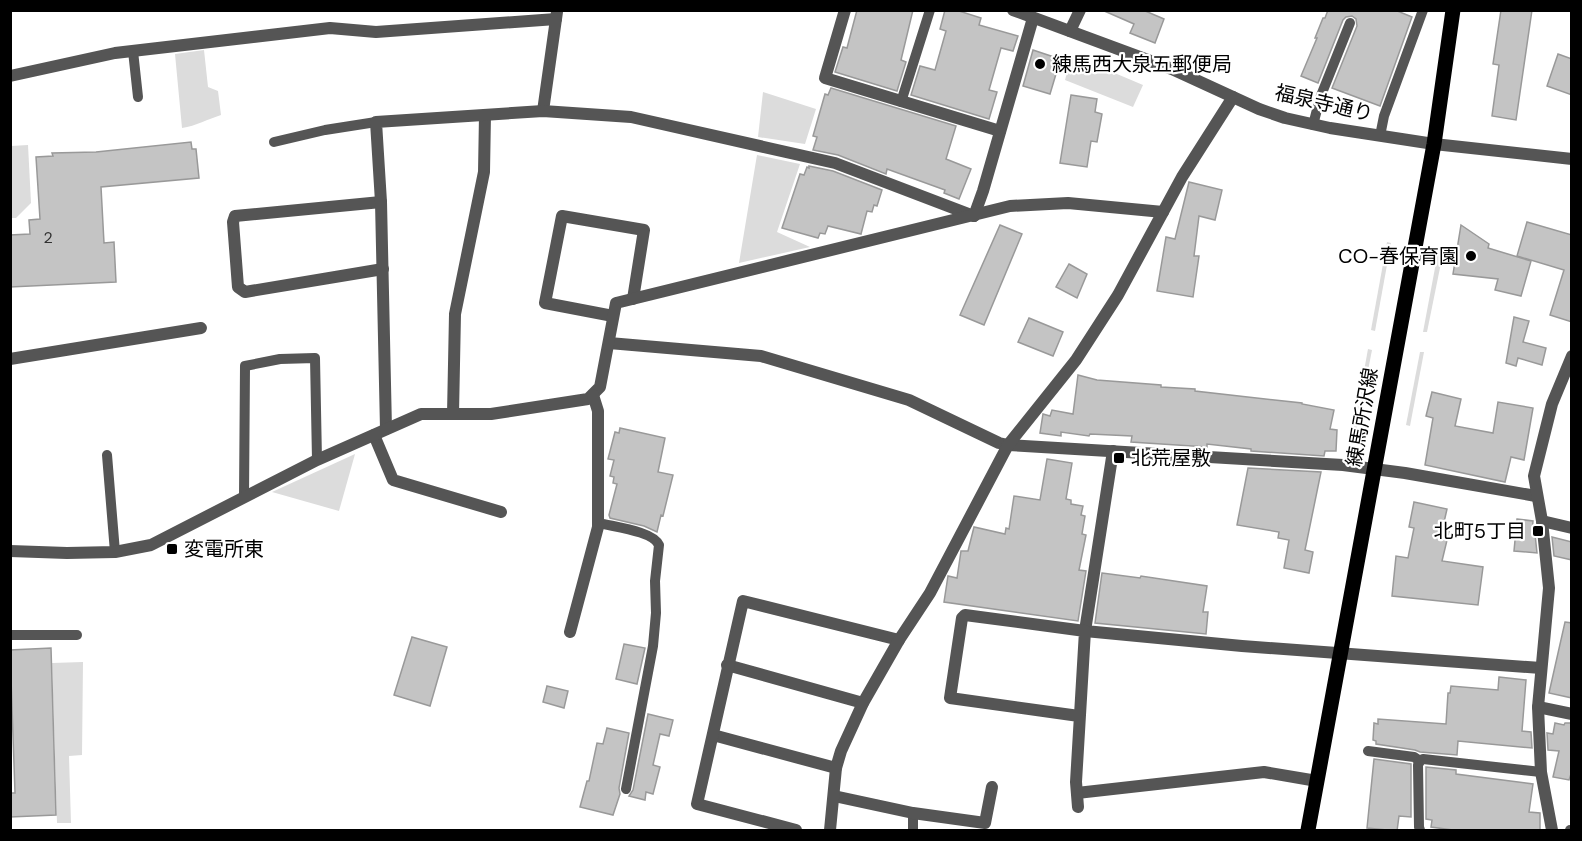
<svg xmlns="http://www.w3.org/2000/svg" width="1582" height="841" font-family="'DM Sans','Noto Sans JP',sans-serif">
  <rect width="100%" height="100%" fill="#fff"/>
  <g fill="#dcdcdc">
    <path d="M 204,50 L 208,87 L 218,91 L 221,115 C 208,119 196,126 182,128 L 175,54 Z"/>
    <polygon points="1072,55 1143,85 1133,107 1065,80"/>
    <polygon points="763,92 816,109 805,144 758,137"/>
    <polygon points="28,145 31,203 16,218 11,218 11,146"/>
    <polygon points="757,155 800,164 777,232 810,247 739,263"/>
    <polygon points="1387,242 1391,243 1375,331 1371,330"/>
    <polygon points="1438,252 1443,253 1427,332 1423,332"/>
    <polygon points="1368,349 1372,350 1354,442 1351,442"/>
    <polygon points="1420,352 1424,352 1410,426 1406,425"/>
    <polygon points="355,454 339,511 272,492"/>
    <polygon points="83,662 82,755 69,756 71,823 57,823 52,663"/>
  </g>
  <g fill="#c4c4c4" stroke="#999" stroke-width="1.5">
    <polygon points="857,10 913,10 901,60 906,62 897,91 835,72 843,47 847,48"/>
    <polygon points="945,10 956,10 981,18 979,25 1018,36 1013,51 1001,48 989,90 997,92 989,119 911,95 920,66 935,70 946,31 940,29"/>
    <polygon points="1102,10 1143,10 1164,19 1155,43 1130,33 1134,24"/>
    <polygon points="1328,10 1395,10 1412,17 1380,106 1332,88 1357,26 1356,19 1352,16 1346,17 1343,20 1318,83 1301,76 1317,38 1315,38 1323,18 1325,18"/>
    <polygon points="1501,10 1532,10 1516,120 1492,116 1499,65 1493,64"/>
    <polygon points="1033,50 1054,57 1052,62 1059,64 1050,94 1023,86"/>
    <polygon points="1558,54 1572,59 1572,95 1547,86"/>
    <polygon points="831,88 956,126 946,159 971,169 959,199 944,193 945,190 887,169 886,174 838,155 813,150 817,137 813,136 825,94 828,95"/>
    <polygon points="1071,95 1097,99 1095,112 1102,114 1097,142 1091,141 1087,167 1060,163"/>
    <polygon points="191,142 192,149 196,149 199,178 101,187 104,243 114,242 116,282 10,287 10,235 30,234 29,220 40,219 36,157 53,156 52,153 96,152"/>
    <polygon points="809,166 833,171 882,190 877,206 874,205 872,212 867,211 861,234 828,226 825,234 820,233 818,238 782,228 800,174 804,175 807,167 809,168"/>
    <polygon points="1189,182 1222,190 1215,220 1199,216 1194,256 1199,256 1193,297 1157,291 1166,237 1175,239"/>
    <polygon points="1527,222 1572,235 1572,322 1550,315 1564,270 1517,256"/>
    <polygon points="1000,225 1022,234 984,325 960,315"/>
    <polygon points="1461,225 1489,244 1488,248 1531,261 1521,296 1495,290 1498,279 1453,274"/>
    <polygon points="1069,264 1087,274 1077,298 1056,287"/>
    <polygon points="1514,317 1529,321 1523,342 1546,348 1542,365 1518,358 1516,366 1506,363"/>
    <polygon points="1029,318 1063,332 1053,356 1018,342"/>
    <polygon points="1078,375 1097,380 1161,385 1161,387 1195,389 1195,391 1302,403 1302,404 1334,410 1330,429 1337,430 1336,451 1325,451 1324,456 1251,451 1251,449 1207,444 1207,447 1131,442 1132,436 1090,434 1089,436 1061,432 1061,436 1040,433 1043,414 1050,416 1052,410 1073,414"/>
    <polygon points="1432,392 1461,399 1455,426 1493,433 1498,402 1533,408 1524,460 1511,457 1505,482 1425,465 1433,418 1426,416"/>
    <polygon points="620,428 665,438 658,472 673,475 663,516 661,515 657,532 644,526 610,518 609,515 617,484 613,483 614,477 610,476 614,460 608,459 615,432 619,433"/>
    <polygon points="1047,459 1072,463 1066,499 1071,500 1071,504 1083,506 1081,515 1085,516 1082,534 1086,535 1079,570 1086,571 1078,621 944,602 948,576 957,578 961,551 968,551 974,527 1005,534 1006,528 1009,529 1014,496 1040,500"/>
    <polygon points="1248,468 1321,472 1305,550 1313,552 1309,573 1284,568 1289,540 1278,538 1279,532 1237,525"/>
    <polygon points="1414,502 1447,509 1442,531 1449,532 1442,561 1483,567 1478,605 1392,596 1396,556 1408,558 1414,528 1409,527"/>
    <polygon points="1517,519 1533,521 1532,533 1535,534 1537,553 1514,551"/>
    <polygon points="1552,537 1572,542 1572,560 1554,556"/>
    <polygon points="1102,573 1140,578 1141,576 1207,586 1203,612 1208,612 1206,634 1095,623"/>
    <polygon points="1565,622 1572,623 1572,698 1549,693"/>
    <polygon points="412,637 447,647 430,706 394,695"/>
    <polygon points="624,644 645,648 637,684 616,679"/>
    <polygon points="51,648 56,815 10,817 10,793 15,793 10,650"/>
    <polygon points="1499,677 1526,680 1522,731 1531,732 1532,748 1458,741 1457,755 1420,752 1415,750 1376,744 1376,741 1373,740 1374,723 1378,724 1378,719 1446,724 1448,693 1450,693 1451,686 1498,690"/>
    <polygon points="547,686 568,691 564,708 543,702"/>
    <polygon points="648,714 673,720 669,736 660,734 653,765 660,767 653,794 646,792 645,800 629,796 633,790"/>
    <polygon points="1555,723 1564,725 1565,723 1571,723 1572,771 1569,780 1553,777 1559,751 1548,750 1547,733 1553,734"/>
    <polygon points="607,728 629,733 619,788 620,794 613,815 580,807 587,781 589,781 597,743 603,744"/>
    <polygon points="1374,759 1411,764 1411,817 1399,816 1397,831 1367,828"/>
    <polygon points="1426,767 1456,770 1456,774 1533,784 1529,812 1540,813 1540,831 1460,831 1431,827 1432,820 1426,819"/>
  </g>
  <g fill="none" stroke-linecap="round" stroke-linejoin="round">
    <g stroke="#555" stroke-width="10">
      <polyline points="133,51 138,97"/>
      <polyline points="901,102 930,10"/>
      <polyline points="1313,125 1320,98 1350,23"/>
      <polyline points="1380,136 1384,116 1423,10"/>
      <polyline points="274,142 325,130 376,122"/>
      <polyline points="107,455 115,552"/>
      <polyline points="244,497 245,366 280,359 315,358 317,460"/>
      <path d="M 599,523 C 614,527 653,531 659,545 L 655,581 L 656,613 L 653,646 L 626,789"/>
      <polyline points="10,635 77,635"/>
      <polyline points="1368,751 1414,757 1420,761"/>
      <polyline points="913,830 913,813"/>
      <polyline points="1420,830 1419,827 1418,765 1420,761 1423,759 1541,772"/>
      <polyline points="1570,830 1572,830"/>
    </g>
    <g stroke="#555" stroke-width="12">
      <polyline points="845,10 825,78 1000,131"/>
      <polyline points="1070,31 1080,10"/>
      <polyline points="10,76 115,53 330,28 376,32 556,19"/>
      <polyline points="543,111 557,12"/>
      <polyline points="381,202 235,216 233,222 238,287 245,292 383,269"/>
      <polyline points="974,216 983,191 1033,18"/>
      <polyline points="613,316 545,303 562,216 644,230 633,299"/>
      <polyline points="609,343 761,356 909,400 999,443 1008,445 1343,465 1405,473 1536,496"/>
      <polyline points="10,359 201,328"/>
      <polyline points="453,414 455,314 484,172 485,115"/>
      <polyline points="386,429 381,202 376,122 543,111 631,117 835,163 974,216"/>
      <polyline points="374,435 393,480 501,512"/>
      <polyline points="1113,451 1085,631 1242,646 1541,668"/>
      <polyline points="1542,521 1572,528"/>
      <polyline points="10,551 67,553 115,552 151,545 317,460 421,414 491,414 588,399 600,387 616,303 1010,206 1068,203 1163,212"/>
      <polyline points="570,632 598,527 598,411 593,395"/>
      <polyline points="727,665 863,703"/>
      <polyline points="1538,707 1572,714"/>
      <polyline points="713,735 836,768"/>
      <polyline points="1077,793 1264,772 1317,781"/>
      <polyline points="834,796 913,813 985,823 992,787"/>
      <polyline points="1078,807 1076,782 1085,631 965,615 962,618 950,698 1079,716"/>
      <polyline points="796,830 697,804 743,601 899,640"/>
      <polyline points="830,830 836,768 841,751 863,703 899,640 930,593 1008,445 1076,360 1118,295 1182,177 1233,97"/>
      <polyline points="1552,830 1541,772 1538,707 1549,588 1542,521 1534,476 1552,404 1572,356"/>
    </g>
    <polyline stroke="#555" stroke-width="12" points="1013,10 1172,69 1259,109 1285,118 1330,128 1434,144 1572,159"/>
    <polyline stroke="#000" stroke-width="15" points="1308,830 1434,144 1453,10"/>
  </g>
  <g fill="#000" stroke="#fff" stroke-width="2">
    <circle cx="1040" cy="64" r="6"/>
    <circle cx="1471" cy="256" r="6"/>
    <rect x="1113" y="452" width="12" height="12" rx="3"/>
    <rect x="1532" y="525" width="12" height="12" rx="3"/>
    <rect x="166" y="543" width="12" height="12" rx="3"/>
  </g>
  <g text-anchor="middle" stroke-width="4.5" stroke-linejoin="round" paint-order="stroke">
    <g font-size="16" fill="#313131">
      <text x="48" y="243">2</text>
    </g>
    <g font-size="20" fill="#000" stroke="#fff" text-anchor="start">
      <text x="1052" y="71">練馬西大泉五郵便局</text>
      <text x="1459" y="263" text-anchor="end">CO-春保育園</text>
      <text x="1131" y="465">北荒屋敷</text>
      <text x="1526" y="538" text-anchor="end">北町5丁目</text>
      <text x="184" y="556">変電所東</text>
    </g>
    <g font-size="20" fill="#000" stroke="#fff">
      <text transform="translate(1324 103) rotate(13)" y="7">福泉寺通り</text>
      <text transform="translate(1362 417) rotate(-80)" y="7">練馬所沢線</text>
    </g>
  </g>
  <rect width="1582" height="841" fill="none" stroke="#000000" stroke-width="24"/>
</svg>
